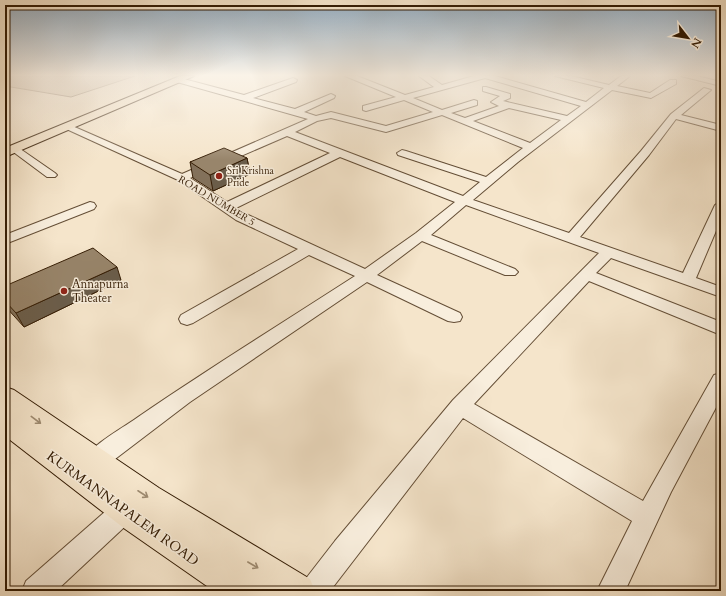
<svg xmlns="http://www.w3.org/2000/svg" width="726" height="596" font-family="Cardo,serif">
  <rect width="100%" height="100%" fill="#f5e5cb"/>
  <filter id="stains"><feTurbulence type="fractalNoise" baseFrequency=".005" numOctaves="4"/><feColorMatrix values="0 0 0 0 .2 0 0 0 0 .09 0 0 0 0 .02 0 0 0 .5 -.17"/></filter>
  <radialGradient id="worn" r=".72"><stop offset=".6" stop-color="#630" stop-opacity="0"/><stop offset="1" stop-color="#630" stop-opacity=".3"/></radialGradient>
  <polygon fill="#d4c3a9" stroke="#847056" points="5,76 135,76 71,97 5,86"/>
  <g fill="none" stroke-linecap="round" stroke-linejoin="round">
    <g stroke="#644e36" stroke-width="2">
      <g id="minor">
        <path d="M 345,76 L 357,76 L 405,95 L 434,87 L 419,76 L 429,76 L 442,85 L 474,76 L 495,76 L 586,102 L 604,88 L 555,76 L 571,76 L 609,85 L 621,76 L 630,76 L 617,86 L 650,93 L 670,80 L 676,80 L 676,84 L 651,98 L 612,90 L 518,162 L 473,200 L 569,233 L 641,151 L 671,114 L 704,88 L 711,90 L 681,115 L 721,125 L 721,131 L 676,119 L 649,155 L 580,237 L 683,273 L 715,205 L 721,201 L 721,219 L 696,278 L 721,287 L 721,297 L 611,258 L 596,273 L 721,322 L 721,335 L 589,281 L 474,404 L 643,501 L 714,375 L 721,373 L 721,398 L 671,492 L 625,591 L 597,591 L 632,521 L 463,418 L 330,591 L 300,591 L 304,581 L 335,541 L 453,400 L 599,253 L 466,205 L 431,235 L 515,269 L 518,272 L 515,275 L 505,275 L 422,241 L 377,275 L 460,313 L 462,317 L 460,321 L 454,322 L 448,321 L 367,282 L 190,402 L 102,469 L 94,472 L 86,469 L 83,462 C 91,444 125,427 141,415 C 211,367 284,322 355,276 L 309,255 L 193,323 L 187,325 L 181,323 L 179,319 L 181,315 L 298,249 L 236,220 L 178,180 L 62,127 L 67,124 L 70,125 L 182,174 L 308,119 L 177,82 L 177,78 L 180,78 L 244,95 L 293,78 L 297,80 L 296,82 L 253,98 L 295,109 L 331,94 L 335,96 L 334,98 L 304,112 L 316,116 L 331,112 L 386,126 L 433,112 L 404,100 L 366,111 L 363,110 L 363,106 L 396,97 ZM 485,78 L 581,106 L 567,116 L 503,101 L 510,98 L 510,94 L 486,87 L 483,87 L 483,91 L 500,96 L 491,102 L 499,106 L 465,118 L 451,113 L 477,105 L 477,101 L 474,100 L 442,110 L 413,98 ZM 509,108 L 561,120 L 530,143 L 473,121 ZM 442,115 L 523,148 L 486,177 L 406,151 L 402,150 L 397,153 L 398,155 L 480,182 L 463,196 L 295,132 L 317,121 L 331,118 L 386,132 ZM 287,136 L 330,153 L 227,202 L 190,178 ZM 340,157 L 455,202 L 416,233 L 365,269 L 246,214 L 236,208 Z"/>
        <polygon points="681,76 697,76 721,82 721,86"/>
        <polygon points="16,146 55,173 57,175 55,177 47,177 12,151 11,149"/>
        <polygon points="90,202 94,203 96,206 94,209 5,244 5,235"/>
        <polygon points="124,500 133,503 136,511 133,519 56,591 22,591 26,581 115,503"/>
      </g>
    </g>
    <g stroke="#341c04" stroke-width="2">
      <g id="major">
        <polygon points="180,76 194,76 5,157 5,148"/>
        <polygon points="5,387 14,390 159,488 310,579 315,591 266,591 258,586 260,591 214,591 125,529 5,436"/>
      </g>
    </g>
    <use href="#minor" fill="#f8eedd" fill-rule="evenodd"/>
    <use href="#major" fill="#f5e5cb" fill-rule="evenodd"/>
  </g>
  <g fill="#83725c" stroke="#341c04">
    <polygon points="247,158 250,174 213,191 193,178 190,162"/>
    <polygon points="121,280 24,327 5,306 5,286"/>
  </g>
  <g fill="#6a5d4b" stroke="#341c04">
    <polygon points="247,158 250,174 213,191 210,175"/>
    <polygon points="117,267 121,280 24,327 16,313"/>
  </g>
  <g fill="#98856b" stroke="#341c04">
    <polygon points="224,148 247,158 210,175 190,162"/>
    <polygon points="93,248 117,267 16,313 5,301 5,286"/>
  </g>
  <defs><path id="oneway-shaft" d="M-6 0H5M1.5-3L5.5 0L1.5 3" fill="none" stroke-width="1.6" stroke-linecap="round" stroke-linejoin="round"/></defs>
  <g stroke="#9e8b71">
    <use href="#oneway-shaft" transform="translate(36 420) rotate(37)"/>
    <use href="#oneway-shaft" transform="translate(143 494) rotate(33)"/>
    <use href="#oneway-shaft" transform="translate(253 565) rotate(30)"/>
  </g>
  <linearGradient id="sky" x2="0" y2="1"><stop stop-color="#93acc1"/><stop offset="0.47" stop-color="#faf3e8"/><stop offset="1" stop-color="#faf3e8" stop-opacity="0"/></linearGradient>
  <rect width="726" height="160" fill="url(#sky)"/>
  <g fill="#8f2418" stroke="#f8eedd" stroke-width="1.5">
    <circle cx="219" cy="176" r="4"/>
    <circle cx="64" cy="291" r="4"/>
  </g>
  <g text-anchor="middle" stroke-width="3" stroke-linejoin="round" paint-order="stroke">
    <g font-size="10" fill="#341c04" stroke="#f8eedd" text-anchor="start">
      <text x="227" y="174">Sri Krishna<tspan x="227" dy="12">Pride</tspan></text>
    </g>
    <g font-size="10" fill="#341c04" stroke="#f8eedd">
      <text transform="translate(217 200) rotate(31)" y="4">ROAD NUMBER 5</text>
    </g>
    <g font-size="12" fill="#341c04" stroke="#f8eedd" text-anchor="start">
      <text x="72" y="288">Annapurna<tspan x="72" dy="14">Theater</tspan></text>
    </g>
    <g font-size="14" fill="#341c04" stroke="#f8eedd">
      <text transform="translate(123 508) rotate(36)" y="5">KURMANNAPALEM ROAD</text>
    </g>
  </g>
  <rect width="726" height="596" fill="none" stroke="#f5e5cb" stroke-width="20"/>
  <rect x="6" y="6" width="714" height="584" fill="none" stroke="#341c04" stroke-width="2"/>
  <rect x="10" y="10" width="706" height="576" fill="none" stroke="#341c04"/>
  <g transform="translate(688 38) rotate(121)" stroke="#f8eedd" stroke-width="3" paint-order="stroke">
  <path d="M0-3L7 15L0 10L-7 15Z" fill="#341c04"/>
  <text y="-6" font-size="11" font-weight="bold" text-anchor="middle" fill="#341c04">N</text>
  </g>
  <rect width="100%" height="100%" filter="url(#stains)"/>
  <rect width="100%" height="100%" fill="url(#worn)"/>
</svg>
